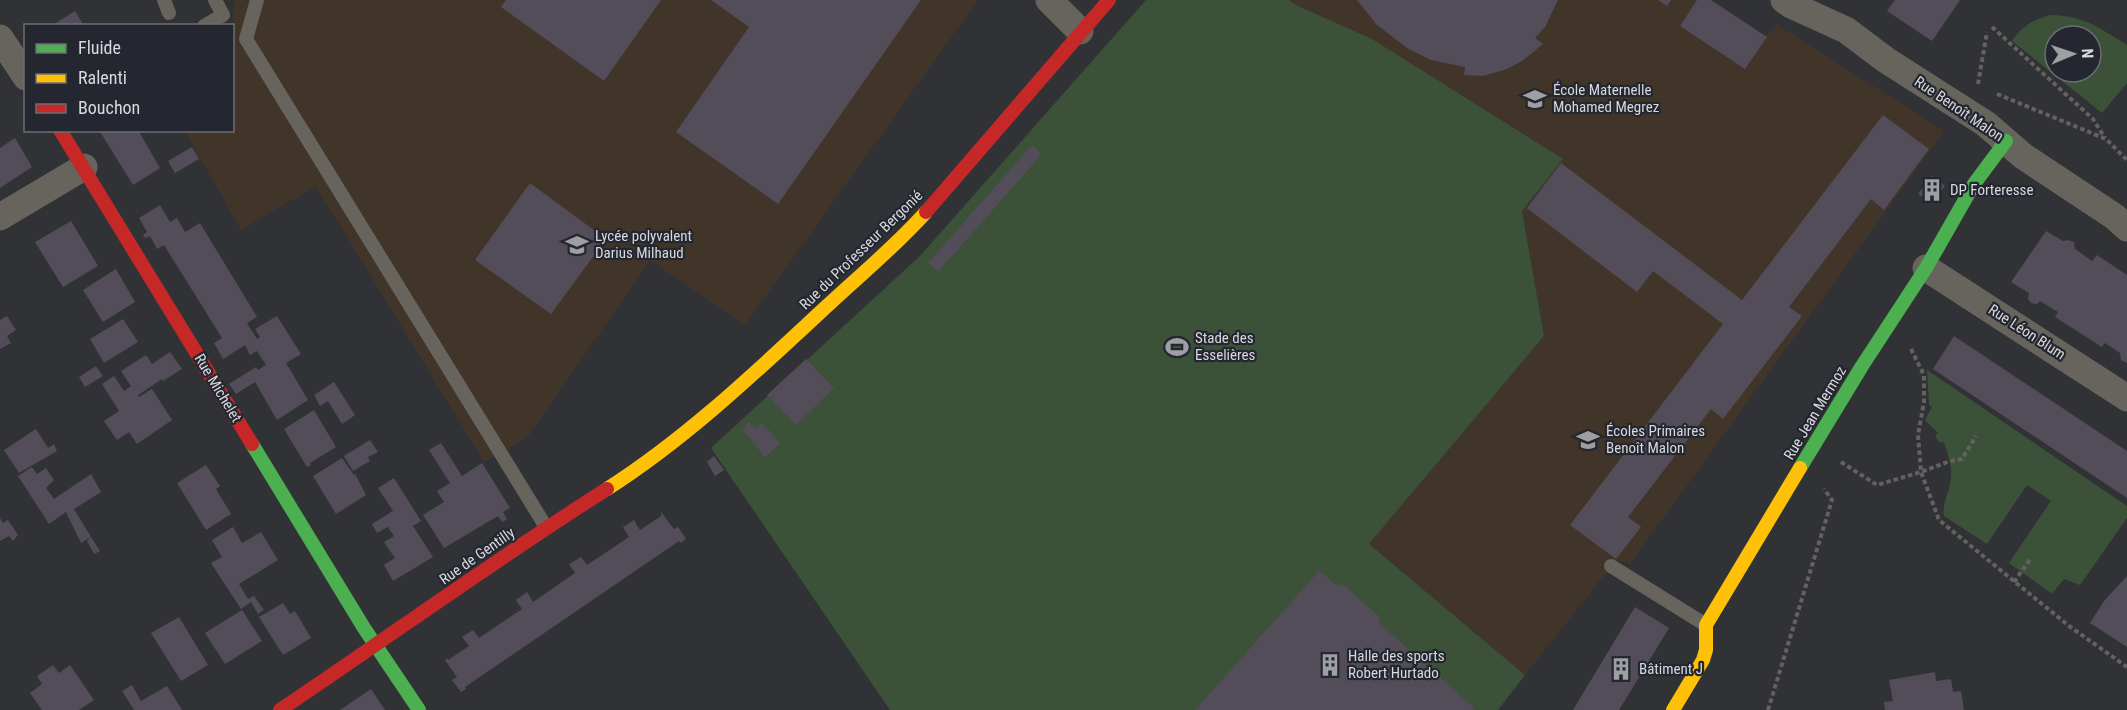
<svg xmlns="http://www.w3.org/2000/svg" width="2127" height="710" font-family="'Roboto Condensed',sans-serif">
  <rect width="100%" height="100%" fill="#313236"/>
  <g fill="#41352a">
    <polygon points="234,0 978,0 745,325 650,260 527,438 484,462 316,186 241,230 185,131 232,130"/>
    <polygon points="1289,0 1711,0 1766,37 1776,24 1944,131 1630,564 1616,560 1525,675 1369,544 1544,336 1522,211 1372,39 1298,6"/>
  </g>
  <g fill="#3b5238" fill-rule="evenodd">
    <polygon points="1146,0 1289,0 1298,6 1372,39 1563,159 1522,211 1544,336 1369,544 1525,675 1498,710 890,710 711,448 920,256"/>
    <path d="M 2051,15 C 2085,16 2099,28 2127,45 L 2127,83 L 2102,113 L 2012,41 C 2023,25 2033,20 2051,15 ZM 2055,36 L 2091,36 L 2091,72 L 2055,72 Z"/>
    <path d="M 1927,370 L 2127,506 L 2127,518 L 2080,585 L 2064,579 L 2052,594 L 2009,563 L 2051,501 L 2027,485 L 1987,544 L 1944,516 C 1942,505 1948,495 1950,484 C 1954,470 1948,455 1944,442 L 1939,442 L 1935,436 L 1938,433 L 1925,420 L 1932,407 L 1929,405 Z"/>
  </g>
  <g fill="#534d59">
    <polygon points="506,0 661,0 604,81 501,7"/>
    <polygon points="711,0 921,0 778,204 676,132 749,27"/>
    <polygon points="1357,0 1558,0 1545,27 1535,38 1543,44 1522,61 1507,69 1483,76 1464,75 1465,67 1431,60 1407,48 1377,25"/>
    <polygon points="1658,0 1671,0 1667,6"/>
    <polygon points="1697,0 1711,0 1767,37 1745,69 1680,26"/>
    <polygon points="1895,0 1960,0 1932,41 1887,11"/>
    <polygon points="75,11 84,26 51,26"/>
    <polygon points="1883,115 1929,149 1884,210 1871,199 1789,307 1802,316 1723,419 1711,409 1628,517 1641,527 1616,559 1570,525 1723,324 1653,271 1637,292 1527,208 1561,163 1742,300"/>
    <polygon points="99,130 138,130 160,168 133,185"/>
    <polygon points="15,138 32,167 0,188 0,148"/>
    <polygon points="1032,145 1042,154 938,272 928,263"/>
    <polygon points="192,147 199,159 175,173 168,161"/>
    <polygon points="1932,176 1945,186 1932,204 1918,194"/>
    <polygon points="530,183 606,239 551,314 475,260"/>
    <polygon points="160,205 170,222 177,218 185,232 200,223 257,317 247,323 257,339 260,337 255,329 277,316 301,354 286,363 308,400 277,420 255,382 236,394 229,384 256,367 258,370 266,365 257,351 250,355 245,345 223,359 214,343 222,338 164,245 157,249 150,236 145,238 143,235 147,232 139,218"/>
    <polygon points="71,221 98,266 63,287 35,242"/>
    <polygon points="2046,231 2063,241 2068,240 2074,242 2075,249 2092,261 2097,255 2127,275 2127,363 2121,360 2120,353 2105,343 2102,347 2055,317 2058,312 2040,301 2037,304 2031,303 2028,299 2029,293 2011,282"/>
    <polygon points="116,269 135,302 103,322 83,290"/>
    <polygon points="7,316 16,330 7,336 11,343 0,349 0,320"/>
    <polygon points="123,319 138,342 104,363 90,339"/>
    <polygon points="1954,336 2127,451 2127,498 1933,369"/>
    <polygon points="170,352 182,369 163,381 162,379 138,395 139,397 152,389 172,420 137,444 129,432 117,440 104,421 119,411 102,384 114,376 124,391 131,386 121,371 146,355 152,364"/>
    <polygon points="806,359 834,388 796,425 767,395"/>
    <polygon points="96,366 103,376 85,387 79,377"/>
    <polygon points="334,382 355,415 342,424 328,401 320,406 314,395"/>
    <polygon points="314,410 336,447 310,463 311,465 307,467 284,429"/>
    <polygon points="749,422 755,429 762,423 781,443 765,457 742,429"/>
    <polygon points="36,429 48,448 54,444 57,451 19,473 4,450"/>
    <polygon points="370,440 378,452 368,457 370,461 353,471 344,456"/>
    <polygon points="441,443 462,476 482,463 510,508 503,512 507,519 502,522 498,516 444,548 423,515 444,502 437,491 450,483 429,450"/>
    <polygon points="714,456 724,470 715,476 707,462"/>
    <polygon points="342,458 354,475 355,474 366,495 336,514 313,476"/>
    <polygon points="206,465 220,486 216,489 231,514 206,530 177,483"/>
    <polygon points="32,467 37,474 46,468 54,480 46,488 54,499 91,474 101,492 74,509 91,537 81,543 66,512 49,524 18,476"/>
    <polygon points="394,478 421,521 413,526 433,557 393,581 384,565 395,558 384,542 394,536 388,527 377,533 372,524 393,511 378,488"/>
    <polygon points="661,512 674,529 678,527 686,539 681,543 679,541 465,687 466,689 461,692 452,680 457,677 445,660 447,658 448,660 469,646 462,637 473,630 479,638 522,609 516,600 527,592 533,602 575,573 569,564 581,557 587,565 629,537 623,527 634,520 640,530 661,516"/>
    <polygon points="0,518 3,523 8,520 18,535 13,541 9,536 0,541"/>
    <polygon points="233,527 242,543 261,532 278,560 239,584 248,599 254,596 264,610 258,614 251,602 241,609 211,563 222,557 212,540"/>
    <polygon points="91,537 100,551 94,554 87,541"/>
    <polygon points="1319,571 1338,586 1341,583 1381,618 1378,622 1474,708 1473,710 1195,710"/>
    <polygon points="2127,576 2127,647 2090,623 2104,601"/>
    <polygon points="283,603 290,614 295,611 311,638 283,655 259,617"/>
    <polygon points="1635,607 1669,628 1619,710 1573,710"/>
    <polygon points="242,610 262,641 225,664 205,633"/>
    <polygon points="179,617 208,665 181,681 151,633"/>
    <polygon points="53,665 59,673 70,665 94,700 79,710 42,710 30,693 42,684 37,676"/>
    <polygon points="1935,672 1936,681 1951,679 1953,692 1961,691 1964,710 1885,710 1884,702 1893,701 1889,680"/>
    <polygon points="132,685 141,701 167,686 182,710 134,710 122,691"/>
    <polygon points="371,689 385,710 340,710 368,691"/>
  </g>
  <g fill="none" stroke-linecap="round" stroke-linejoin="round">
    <g stroke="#63625f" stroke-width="4" stroke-dasharray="4.5 3" stroke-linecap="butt">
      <polyline points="1992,27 2093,119 2105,138"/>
      <polyline points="1978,84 1987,32"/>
      <polyline points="1997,94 2106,139 2127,160"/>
      <polyline points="1911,349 1924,375 1924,402 1918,435 1921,472 1939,520 2069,626 2127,667"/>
      <polyline points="1841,462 1877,485 1921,472 1950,461 1962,459 1976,436"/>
      <polyline points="2014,582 2031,558"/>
      <polyline points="1768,710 1832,500 1824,489"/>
    </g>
    <g stroke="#67635d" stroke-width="14">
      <polyline points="164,0 169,13"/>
      <polyline points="257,0 246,39 546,527"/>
      <polyline points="204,26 223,15 215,0"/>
      <polyline points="1611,566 1706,625"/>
    </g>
    <g stroke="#67635d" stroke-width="27">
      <polyline points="1049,0 1080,31"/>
      <polyline points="1784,0 1791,5 1846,30 1886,60 1986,124 2023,156 2115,217 2127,228"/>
      <polyline points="0,38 26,77"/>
      <polyline points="0,217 84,167"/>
      <polyline points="1926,268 2127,398"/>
    </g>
    <g stroke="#4caf50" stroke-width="14">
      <polyline points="252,444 364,628 419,710"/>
      <polyline points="1800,468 1862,366 1926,268 1974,184 2006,141"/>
    </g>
    <g stroke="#ffc107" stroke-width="14">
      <path d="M 607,489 C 687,438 758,370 827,306 C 860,275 896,246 926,212"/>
      <polyline points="1673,710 1703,660 1706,650 1706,625 1800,468"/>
    </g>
    <g stroke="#c62828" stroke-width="14">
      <polyline points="60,130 252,444"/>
      <polyline points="926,212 1109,0"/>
      <path d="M 280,710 C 389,637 496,559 607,489"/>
    </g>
  </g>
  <defs>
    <g id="school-bare" transform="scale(1.8)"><path d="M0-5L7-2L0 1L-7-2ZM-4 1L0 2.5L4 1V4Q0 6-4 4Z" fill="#9d9fa3" stroke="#24272f" stroke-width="2.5" paint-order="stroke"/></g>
    <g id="building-bare" transform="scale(1.8)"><path d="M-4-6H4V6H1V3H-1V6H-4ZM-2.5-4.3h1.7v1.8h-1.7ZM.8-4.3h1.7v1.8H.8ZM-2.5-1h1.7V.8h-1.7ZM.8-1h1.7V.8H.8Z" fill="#9d9fa3" stroke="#24272f" stroke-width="2.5" paint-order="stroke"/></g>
    <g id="stadium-bare" transform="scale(1.8)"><path d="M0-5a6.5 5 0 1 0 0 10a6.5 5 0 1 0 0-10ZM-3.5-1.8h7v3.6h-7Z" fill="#9d9fa3" stroke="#24272f" stroke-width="2.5" paint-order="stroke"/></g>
  </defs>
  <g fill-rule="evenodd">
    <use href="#school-bare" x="1535" y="99"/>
    <use href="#building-bare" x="1932" y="190"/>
    <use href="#school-bare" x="577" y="245"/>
    <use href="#stadium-bare" x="1177" y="347"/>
    <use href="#school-bare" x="1588" y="440"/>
    <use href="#building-bare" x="1330" y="665"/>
    <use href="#building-bare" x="1621" y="669"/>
  </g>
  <g text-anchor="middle" stroke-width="4.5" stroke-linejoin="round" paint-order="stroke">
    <g font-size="15" fill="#d7d9de" stroke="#24272f" text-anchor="start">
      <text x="1553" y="95">École Maternelle<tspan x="1553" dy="17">Mohamed Megrez</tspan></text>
      <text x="1950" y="195">DP Forteresse</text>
      <text x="595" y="241">Lycée polyvalent<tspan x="595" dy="17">Darius Milhaud</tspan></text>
      <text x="1195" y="343">Stade des<tspan x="1195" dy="17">Esselières</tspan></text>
      <text x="1606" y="436">Écoles Primaires<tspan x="1606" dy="17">Benoît Malon</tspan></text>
      <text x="1348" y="661">Halle des sports<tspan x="1348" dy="17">Robert Hurtado</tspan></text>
      <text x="1639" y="674">Bâtiment J</text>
    </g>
    <g font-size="15" fill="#d7d9de" stroke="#24272f">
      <text transform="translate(1959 109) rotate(34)" y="5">Rue Benoît Malon</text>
      <text transform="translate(861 250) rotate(-44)" y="5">Rue du Professeur Bergonié</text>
      <text transform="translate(2027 332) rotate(33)" y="5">Rue Léon Blum</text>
      <text transform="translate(218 388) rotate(59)" y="5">Rue Michelet</text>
      <text transform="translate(1815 413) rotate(-59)" y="5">Rue Jean Mermoz</text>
      <text transform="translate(477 556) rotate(-35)" y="5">Rue de Gentilly</text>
    </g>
  </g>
  <rect x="24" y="24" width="210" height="108" fill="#24272f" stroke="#6c6e75" stroke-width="1.5"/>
  <rect x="36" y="44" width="30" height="9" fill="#4caf50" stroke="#6c6e75" stroke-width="1.5"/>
  <text x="78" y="54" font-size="18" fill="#d7d9de">Fluide</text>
  <rect x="36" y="74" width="30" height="9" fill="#ffc107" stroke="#6c6e75" stroke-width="1.5"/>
  <text x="78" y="84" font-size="18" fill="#d7d9de">Ralenti</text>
  <rect x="36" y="104" width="30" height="9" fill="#c62828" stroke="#6c6e75" stroke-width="1.5"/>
  <text x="78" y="114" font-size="18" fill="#d7d9de">Bouchon</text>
  <g transform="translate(2073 54) rotate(88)"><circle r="28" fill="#24272f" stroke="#6c6e75" stroke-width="1.5"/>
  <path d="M0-4.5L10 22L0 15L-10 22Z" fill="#9d9fa3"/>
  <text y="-9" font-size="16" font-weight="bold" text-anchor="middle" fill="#d7d9de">N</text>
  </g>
</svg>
